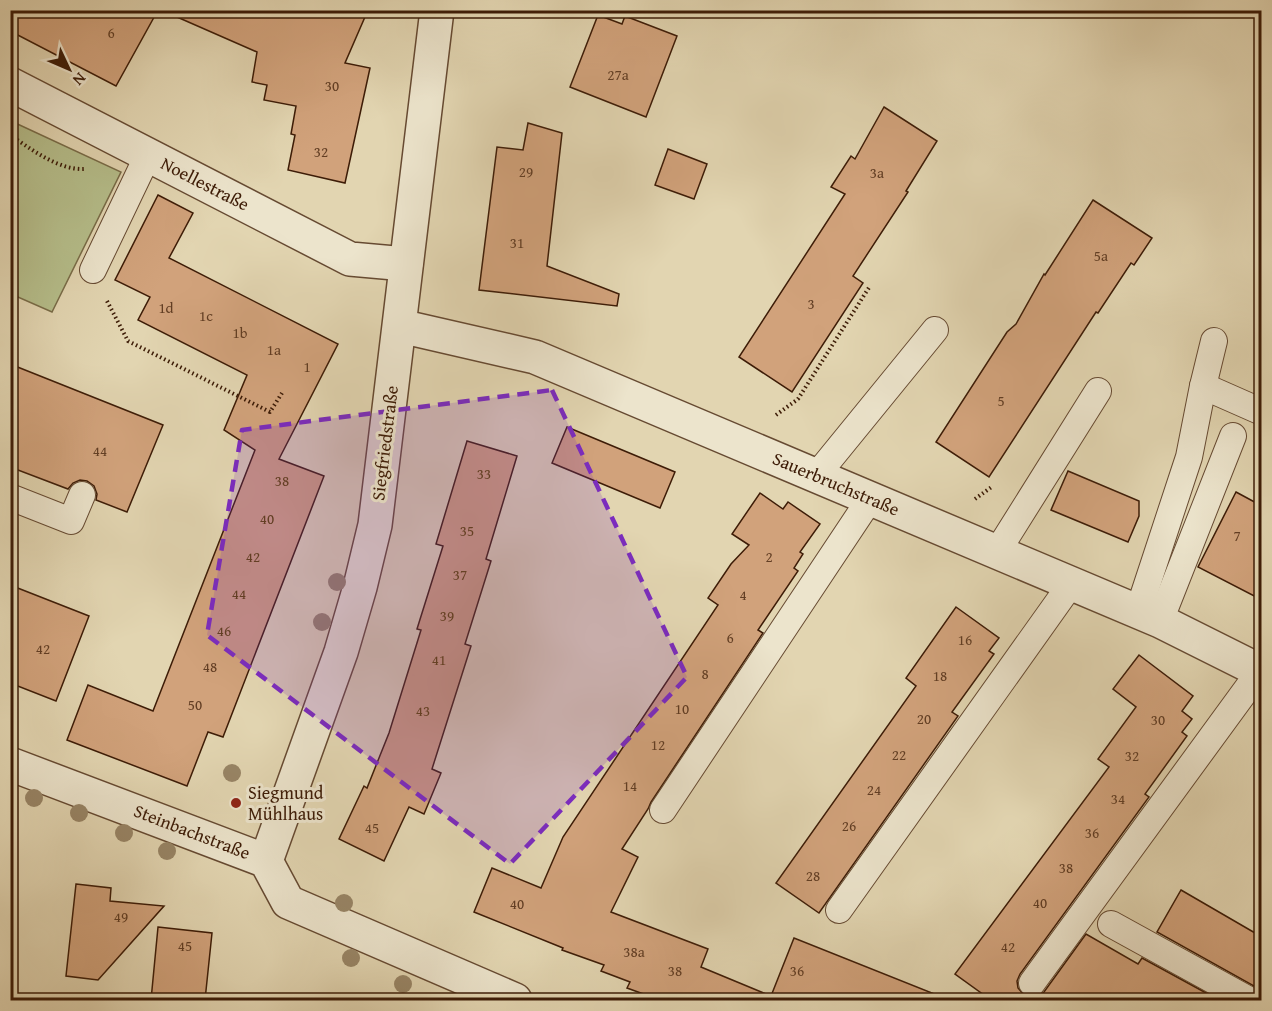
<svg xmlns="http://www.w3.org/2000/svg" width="1272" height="1011" font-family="'Gentium Book Plus',serif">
  <rect width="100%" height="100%" fill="#e2d5b1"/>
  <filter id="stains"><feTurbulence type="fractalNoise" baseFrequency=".00333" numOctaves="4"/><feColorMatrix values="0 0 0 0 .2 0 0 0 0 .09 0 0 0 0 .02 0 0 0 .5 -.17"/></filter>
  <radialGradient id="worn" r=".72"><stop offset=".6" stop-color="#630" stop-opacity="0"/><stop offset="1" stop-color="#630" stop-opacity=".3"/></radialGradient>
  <polygon fill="#b5bd8a" stroke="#796c48" stroke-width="1.5" points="11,121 121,172 52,312 11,294"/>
  <g fill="#d1a27b" stroke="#3d1c07" stroke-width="1.5">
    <polygon points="10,10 158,10 116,86 10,31"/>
    <polygon points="161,10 368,10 345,63 370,68 345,183 288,170 295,135 291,134 296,106 264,100 267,85 252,82 257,52"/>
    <polygon points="598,15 622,24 625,16 677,36 646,117 570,87"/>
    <polygon points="884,107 937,141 906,191 908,192 853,276 863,283 792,392 739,357 845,194 831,187 851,156 855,159"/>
    <polygon points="528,123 562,133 547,266 619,294 617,306 479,290 497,147 523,150"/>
    <polygon points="668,149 707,164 694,199 655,185"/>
    <polygon points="158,195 193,213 169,258 338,344 279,459 324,476 223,737 208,732 187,786 67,740 88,685 153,711 255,450 224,430 247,375 138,320 150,297 115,280"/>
    <polygon points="1093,200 1152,238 1134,265 1131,263 1098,313 1096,312 989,477 936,442 1007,332 1016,324 1044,274 1045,275"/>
    <polygon points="10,364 163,425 127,512 96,500 97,494 94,486 87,481 80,480 73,483 68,489 10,467"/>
    <polygon points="567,427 675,472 660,508 552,463"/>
    <polygon points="467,441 517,456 486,559 491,561 465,644 471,646 432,769 441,773 424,814 409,807 384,861 339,839 364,786 367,788 389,733 421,630 417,629 443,546 436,544"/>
    <polygon points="1068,471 1139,501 1139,516 1128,542 1051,510"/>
    <polygon points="1236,492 1262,506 1262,600 1198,567"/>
    <polygon points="760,493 783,509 788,502 820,524 800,552 803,554 794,568 798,571 758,630 763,633 651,802 648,809 622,849 638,857 611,912 708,949 701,967 771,996 794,938 947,999 946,1000 660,1000 627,988 630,982 601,971 604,965 562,950 563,948 474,912 492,868 541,888 563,837 718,605 708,598 731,564 749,545 732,534"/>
    <polygon points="10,585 89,616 56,701 10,683"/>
    <polygon points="956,607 999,638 989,651 994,654 952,712 958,716 819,913 776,883 916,686 906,678"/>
    <polygon points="1139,655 1193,696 1182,711 1192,719 1182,732 1187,736 1145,794 1149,797 1020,974 1017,981 1018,988 1024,995 1031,998 1039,996 1044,992 1086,934 1138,964 1142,958 1219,1000 991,1000 955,974 1109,767 1098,759 1136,707 1113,689"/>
    <polygon points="76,884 111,888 110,901 164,906 98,980 66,976"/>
    <polygon points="1181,890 1262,937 1262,992 1256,987 1157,932"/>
    <polygon points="158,927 212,933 205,1000 151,1000"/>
  </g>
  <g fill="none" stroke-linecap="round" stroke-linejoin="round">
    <g stroke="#664a32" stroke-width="28">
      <g id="service">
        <polyline points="93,270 148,155"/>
        <polyline points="1203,386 1262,412"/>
        <polyline points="816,476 935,330"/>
        <polyline points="10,497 71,521 82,495"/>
        <polyline points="997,552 1098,391"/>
        <polyline points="1138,612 1189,457 1203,386 1214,341"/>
        <polyline points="1160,621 1233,436"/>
        <polyline points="663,810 870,499"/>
        <polyline points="839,910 1071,584"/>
        <polyline points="1111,924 1249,1000"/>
        <polyline points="1032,983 1260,671"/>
      </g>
    </g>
    <g stroke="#664a32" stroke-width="36">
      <g id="minor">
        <polyline points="10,84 350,259 406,264"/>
        <polyline points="400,326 535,357 1160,621 1262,672"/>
        <polyline points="10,764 266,861 288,902 515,1000"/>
        <polyline points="266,861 341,652 360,587 375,525 437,10"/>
      </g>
    </g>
    <g stroke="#3d1c07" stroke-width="4" stroke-dasharray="1.5 3" stroke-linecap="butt">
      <path d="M 10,135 C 31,149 58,170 84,169"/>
      <polyline points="107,301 128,341 270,412 282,393"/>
      <polyline points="776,415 798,399 870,286"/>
      <polyline points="975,499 993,486"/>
    </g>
    <use href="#service" stroke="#ece4cc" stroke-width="26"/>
    <use href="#minor" stroke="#ece4cc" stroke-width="33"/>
  </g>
  <g fill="#988566">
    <circle cx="337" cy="582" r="9"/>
    <circle cx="322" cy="622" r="9"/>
    <circle cx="232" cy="773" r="9"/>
    <circle cx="34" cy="798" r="9"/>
    <circle cx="79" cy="813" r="9"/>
    <circle cx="124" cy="833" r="9"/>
    <circle cx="167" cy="851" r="9"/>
    <circle cx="344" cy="903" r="9"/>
    <circle cx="351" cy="958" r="9"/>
    <circle cx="403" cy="984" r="9"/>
  </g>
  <path fill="#7b2cbf" fill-opacity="0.2" stroke="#7b2cbf" stroke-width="4.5" stroke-dasharray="12 8" stroke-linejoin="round" d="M 552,390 L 687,677 L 510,864 L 207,635 L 242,430 Z"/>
  <circle fill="#8f2418" stroke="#ece4cc" stroke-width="2" cx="236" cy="803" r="6"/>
  <g text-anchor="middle" stroke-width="6" stroke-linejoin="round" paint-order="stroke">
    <g font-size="15" fill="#623e24">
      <text x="111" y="38">6</text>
      <text x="618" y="80">27a</text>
      <text x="332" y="91">30</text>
      <text x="321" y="157">32</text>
      <text x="526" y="177">29</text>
      <text x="877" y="178">3a</text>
      <text x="517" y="248">31</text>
      <text x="1101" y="261">5a</text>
      <text x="811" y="309">3</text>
      <text x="166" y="313">1d</text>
      <text x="206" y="321">1c</text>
      <text x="240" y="338">1b</text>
      <text x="274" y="355">1a</text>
      <text x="307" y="372">1</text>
      <text x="1001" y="406">5</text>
      <text x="100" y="456">44</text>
      <text x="484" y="479">33</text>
      <text x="282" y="486">38</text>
      <text x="267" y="524">40</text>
      <text x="467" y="536">35</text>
      <text x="1237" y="541">7</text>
      <text x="253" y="562">42</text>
      <text x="769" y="562">2</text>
      <text x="460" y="580">37</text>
      <text x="239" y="599">44</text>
      <text x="743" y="600">4</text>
      <text x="447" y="621">39</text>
      <text x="224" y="636">46</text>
      <text x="730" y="643">6</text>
      <text x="965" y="645">16</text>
      <text x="43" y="654">42</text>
      <text x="439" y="665">41</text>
      <text x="210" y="672">48</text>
      <text x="705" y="679">8</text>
      <text x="940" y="681">18</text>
      <text x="195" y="710">50</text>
      <text x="682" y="714">10</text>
      <text x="423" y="716">43</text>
      <text x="924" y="724">20</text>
      <text x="1158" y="725">30</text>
      <text x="658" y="750">12</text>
      <text x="899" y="760">22</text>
      <text x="1132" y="761">32</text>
      <text x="630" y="791">14</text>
      <text x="874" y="795">24</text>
      <text x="1118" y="804">34</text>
      <text x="849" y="831">26</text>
      <text x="372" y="833">45</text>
      <text x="1092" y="838">36</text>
      <text x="1066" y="873">38</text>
      <text x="813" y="881">28</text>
      <text x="1040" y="908">40</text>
      <text x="517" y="909">40</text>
      <text x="121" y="922">49</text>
      <text x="185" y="951">45</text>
      <text x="1008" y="952">42</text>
      <text x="634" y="957">38a</text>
      <text x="675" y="976">38</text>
      <text x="797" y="976">36</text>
    </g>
    <g font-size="18" fill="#3d1c07" stroke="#ece4cc">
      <text transform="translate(205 184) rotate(27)" y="6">Noellestraße</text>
      <text transform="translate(385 443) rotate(-83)" y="6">Siegfriedstraße</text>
      <text transform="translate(836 484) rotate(23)" y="6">Sauerbruchstraße</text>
      <text transform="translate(192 832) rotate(21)" y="6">Steinbachstraße</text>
    </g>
    <g font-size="18" fill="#3d1c07" stroke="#ece4cc" text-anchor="start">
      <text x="248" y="799">Siegmund<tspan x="248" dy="21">Mühlhaus</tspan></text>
    </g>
  </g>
  <rect width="1272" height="1011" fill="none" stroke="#e2d5b1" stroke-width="36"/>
  <rect x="12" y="12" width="1248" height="987" fill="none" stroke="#3d1c07" stroke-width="3"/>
  <rect x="18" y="18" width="1236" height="975" fill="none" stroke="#3d1c07" stroke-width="1.5"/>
  <g transform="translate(69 69) rotate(134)" stroke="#ece4cc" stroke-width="4.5" paint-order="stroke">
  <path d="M0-4.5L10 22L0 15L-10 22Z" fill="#3d1c07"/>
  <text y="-9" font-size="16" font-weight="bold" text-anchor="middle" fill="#3d1c07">N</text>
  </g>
  <rect width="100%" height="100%" filter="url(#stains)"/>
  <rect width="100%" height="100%" fill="url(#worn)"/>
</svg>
